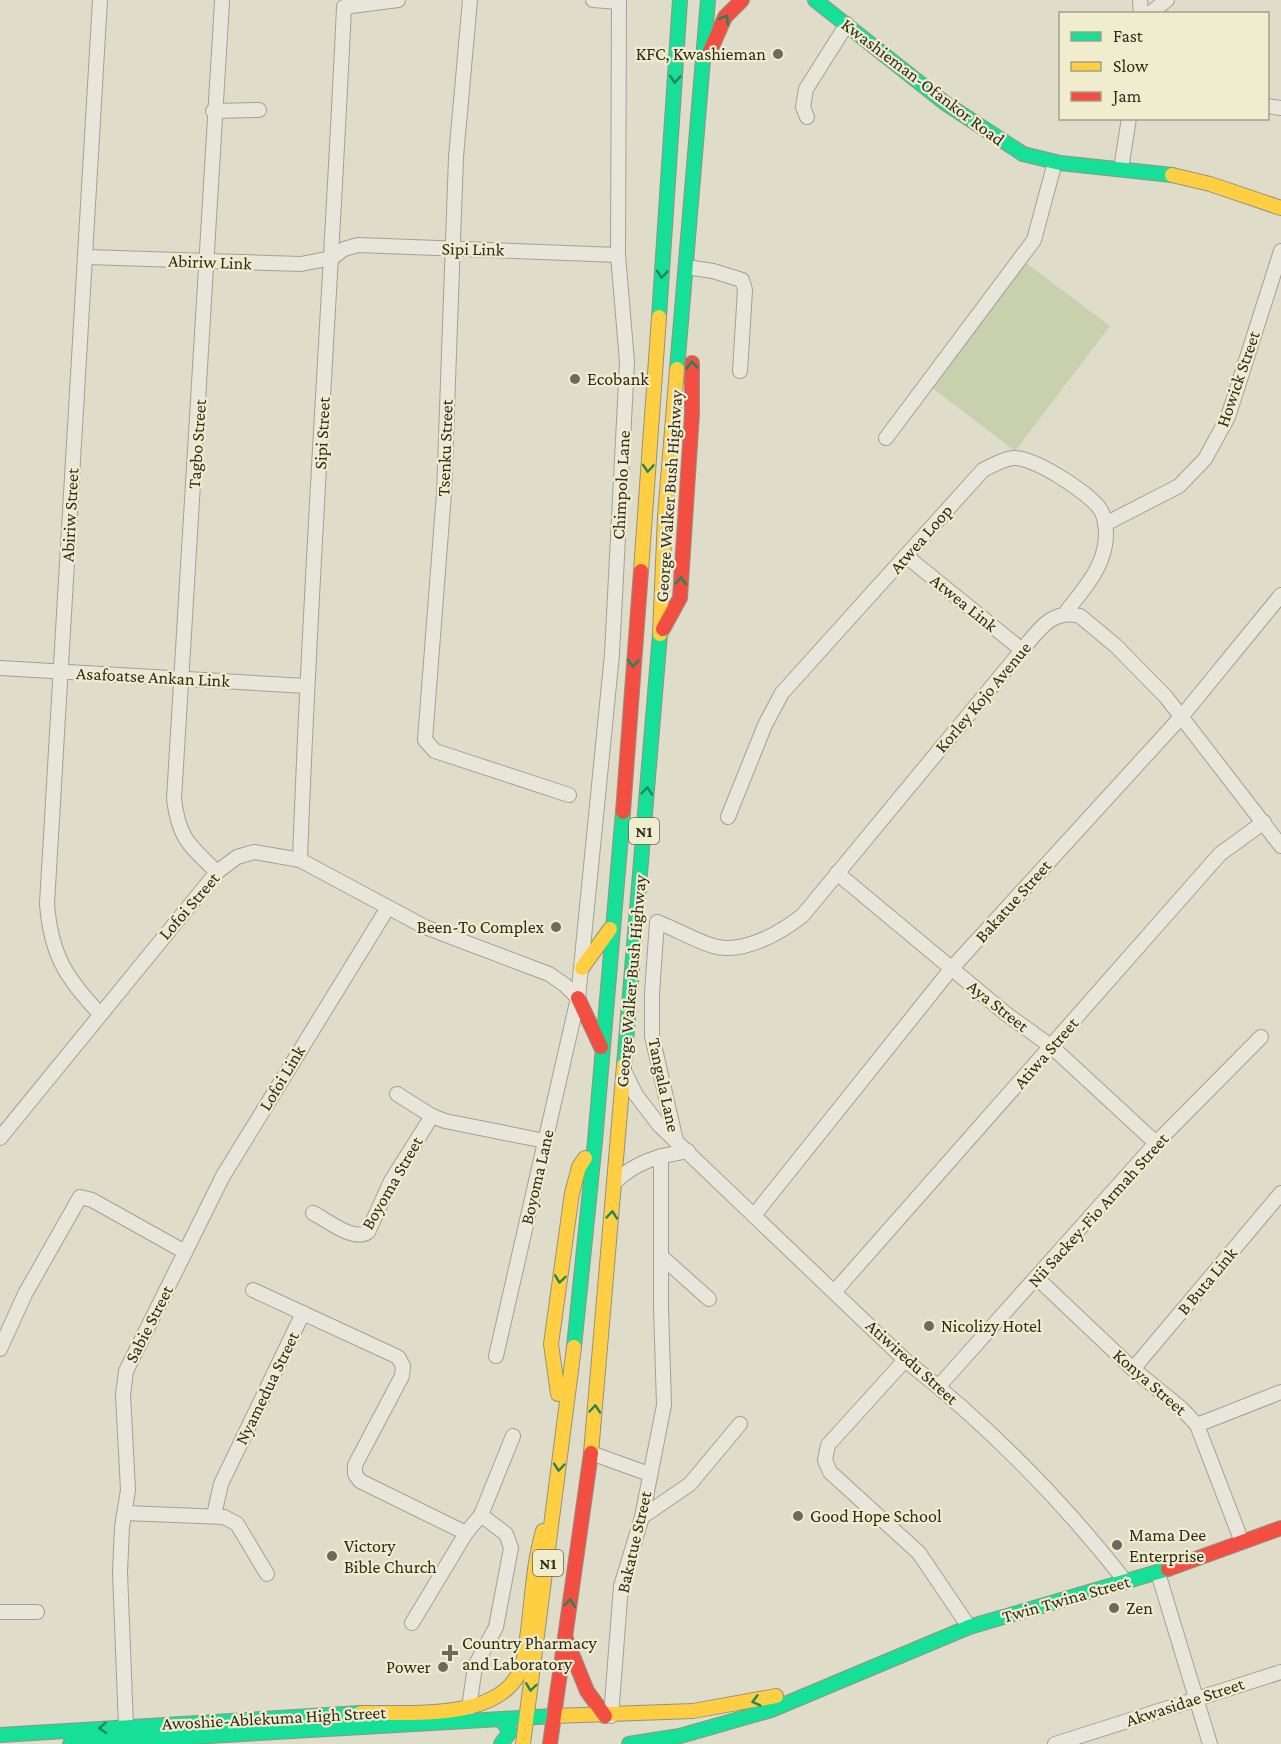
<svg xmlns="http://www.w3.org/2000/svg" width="1281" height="1744" font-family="'Crimson Pro',serif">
  <rect width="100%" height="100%" fill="#dfddca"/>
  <polygon fill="#c9d0ad" points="1026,263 1110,326 1015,451 931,387"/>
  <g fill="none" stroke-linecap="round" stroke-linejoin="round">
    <g stroke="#a4a093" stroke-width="16">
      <g id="street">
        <polyline points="470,0 456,157 444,493 425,740 435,751 569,795"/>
        <polyline points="593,0 619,2"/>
        <polyline points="1140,0 1141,14"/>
        <polyline points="1149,14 1167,0"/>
        <polyline points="1268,106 1281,108"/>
        <polyline points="213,111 259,110"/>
        <polyline points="807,117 803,107 806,89 847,24"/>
        <polyline points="1121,169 1129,118"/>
        <polyline points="87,257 301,264 332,258 344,249 358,245 618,255"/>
        <polyline points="686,267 713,271 742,280 745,290 740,371"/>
        <polyline points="886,438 1034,240 1055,162"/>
        <polyline points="1105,524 1179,486 1205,459 1228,417 1281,251"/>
        <polyline points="906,556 1022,650"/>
        <polyline points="0,668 306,686"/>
        <path d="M 728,817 L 765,725 L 782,693 L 983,470 C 993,465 1003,459 1013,458 C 1033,456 1089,493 1100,509 C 1106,518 1107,534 1105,545 C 1101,571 1082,591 1066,612"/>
        <path d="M 300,860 C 310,575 331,291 344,7 L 398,0"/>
        <path d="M 217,872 C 189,845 179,839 174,799 L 222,2"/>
        <polyline points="837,873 1005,1013 1052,1047 1156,1143"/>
        <path d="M 100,1014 C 66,978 51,955 47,904 L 100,0"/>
        <path d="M 626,1075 L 636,1095 L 659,1125 L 905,1360 C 988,1425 1061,1499 1126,1582"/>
        <polyline points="397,1094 432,1116 445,1121 545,1141"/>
        <polyline points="0,1138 217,872 237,857 254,852 300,860 425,927 549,974 565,985 578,998"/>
        <path d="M 676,1141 L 652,1036 L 652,993 L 657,922 C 676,929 694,940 713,946 C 743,955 782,932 803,915 L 1022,650 C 1038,631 1052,608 1080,616 L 1116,646 L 1166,697 L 1281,846"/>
        <path d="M 615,1182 C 637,1161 658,1156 688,1151"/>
        <path d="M 313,1213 C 327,1220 353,1242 368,1232 L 391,1181 L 432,1116"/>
        <polyline points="755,1214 951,969 1182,716 1281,595"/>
        <polyline points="663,1258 709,1299"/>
        <polyline points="1037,1278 1133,1369 1182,1409 1197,1425 1242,1542"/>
        <polyline points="253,1290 398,1357 403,1366 402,1376 355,1465 355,1474 360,1481 466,1533"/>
        <polyline points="835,1291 1220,854 1264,822"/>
        <polyline points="0,1349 25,1294 80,1197 92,1200 185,1252"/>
        <polyline points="496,1356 578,998 612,654 627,362 618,255 619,0"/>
        <polyline points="905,1360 828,1445 825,1460 830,1472 919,1553 969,1627"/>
        <polyline points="1133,1369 1281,1193"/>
        <polyline points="939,1386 1156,1143 1261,1037"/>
        <polyline points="1197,1425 1281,1392"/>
        <polyline points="591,1453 649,1474"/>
        <polyline points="125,1513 224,1517 237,1524 267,1574"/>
        <polyline points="214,1515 221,1484 303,1313"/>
        <polyline points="642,1517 690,1484 740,1424"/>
        <polyline points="1158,1573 1210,1744"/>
        <polyline points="0,1612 37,1612"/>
        <polyline points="412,1623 466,1533 481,1515 513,1436"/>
        <polyline points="469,1708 475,1666 496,1627 511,1548 506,1534 481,1515"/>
        <polyline points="611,1716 621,1586 642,1517 664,1405 661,1307 661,1156"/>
        <polyline points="126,1727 120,1572 122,1527 128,1490 123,1395 126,1371 223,1176 387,909"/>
        <polyline points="1055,1744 1281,1672"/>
      </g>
    </g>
    <g stroke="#949183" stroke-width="16">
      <g id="fast">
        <polyline points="815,0 945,103 1023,154 1060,163 1172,175"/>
        <polyline points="659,317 680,0"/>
        <polyline points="677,369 708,0"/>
        <polyline points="624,1065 660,634"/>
        <polyline points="574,1347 595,1141 623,812"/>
        <polyline points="501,1719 510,1732 501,1744"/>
        <polyline points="0,1735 361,1713"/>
        <polyline points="70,1744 554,1716"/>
        <polyline points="629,1744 680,1736 771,1710 969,1627 1168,1569"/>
      </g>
    </g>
    <g stroke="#949183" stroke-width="16">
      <g id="slow">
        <polyline points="1172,175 1210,184 1281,208"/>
        <polyline points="641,571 659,317"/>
        <polyline points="660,634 665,516 677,369"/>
        <polyline points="582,968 610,929"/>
        <polyline points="558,1394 551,1344 572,1193 579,1167 585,1158"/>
        <polyline points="591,1453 624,1065"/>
        <path d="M 361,1713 C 411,1712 512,1723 524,1658 C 532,1615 531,1573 543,1531"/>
        <polyline points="554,1716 693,1711 776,1696"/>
        <polyline points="523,1744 574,1347"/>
      </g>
    </g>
    <g stroke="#949183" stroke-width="16">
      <g id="jam">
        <polyline points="710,51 725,17 742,0"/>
        <polyline points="663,629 680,598 692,414 692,363"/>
        <polyline points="623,812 641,571"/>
        <polyline points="578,998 601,1047"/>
        <polyline points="1168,1569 1281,1528"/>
        <polyline points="566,1639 587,1691 605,1716"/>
        <polyline points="550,1744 591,1453"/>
      </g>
    </g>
    <use href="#street" stroke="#e8e6db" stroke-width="14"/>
    <use href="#fast" stroke="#16e098" stroke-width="14"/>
    <use href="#slow" stroke="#ffcf43" stroke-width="14"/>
    <use href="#jam" stroke="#f24e42" stroke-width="14"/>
  </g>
  <defs><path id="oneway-chevron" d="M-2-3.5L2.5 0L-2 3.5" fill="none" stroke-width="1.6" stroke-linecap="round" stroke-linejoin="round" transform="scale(1.5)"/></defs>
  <g stroke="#24855a">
    <use href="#oneway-chevron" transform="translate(725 19) rotate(-58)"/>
    <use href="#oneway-chevron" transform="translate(675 79) rotate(94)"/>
    <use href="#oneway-chevron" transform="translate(662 274) rotate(94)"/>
    <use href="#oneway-chevron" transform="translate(692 365) rotate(-93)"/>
    <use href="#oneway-chevron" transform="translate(648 468) rotate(94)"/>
    <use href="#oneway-chevron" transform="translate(681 581) rotate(-86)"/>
    <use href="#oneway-chevron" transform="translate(633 663) rotate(94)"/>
    <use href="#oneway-chevron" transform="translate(647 791) rotate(-85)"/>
    <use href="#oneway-chevron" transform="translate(612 1215) rotate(-85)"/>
    <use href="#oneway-chevron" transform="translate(560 1279) rotate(98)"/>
    <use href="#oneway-chevron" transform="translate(595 1409) rotate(-85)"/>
    <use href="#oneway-chevron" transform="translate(559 1467) rotate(95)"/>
    <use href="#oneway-chevron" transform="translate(570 1603) rotate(-82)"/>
    <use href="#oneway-chevron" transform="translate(531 1687) rotate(98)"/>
    <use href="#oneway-chevron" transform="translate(756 1701) rotate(165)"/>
    <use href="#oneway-chevron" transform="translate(103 1728) rotate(177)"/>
  </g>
  <g fill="#6e695a" stroke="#f0edcf" stroke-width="2">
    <circle cx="778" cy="54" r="6"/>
    <circle cx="575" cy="379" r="6"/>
    <circle cx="556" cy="927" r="6"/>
    <circle cx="929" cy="1326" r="6"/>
    <circle cx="798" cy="1516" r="6"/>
    <circle cx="1117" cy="1545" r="6"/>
    <circle cx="332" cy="1556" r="6"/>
    <circle cx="1114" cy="1608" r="6"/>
    <path d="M447 1644h6v6h6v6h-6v6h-6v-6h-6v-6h6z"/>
    <circle cx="443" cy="1667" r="6"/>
  </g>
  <g text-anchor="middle" stroke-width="4.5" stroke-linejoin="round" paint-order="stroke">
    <g fill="#f0edcf" stroke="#6a6452" stroke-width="1.5">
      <rect x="629" y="818" width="30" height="26" rx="4.5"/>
      <rect x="533" y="1550" width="30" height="26" rx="4.5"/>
    </g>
    <g font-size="16" font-weight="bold" fill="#312a1d">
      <text x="644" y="837">N1</text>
      <text x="548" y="1569">N1</text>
    </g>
    <g font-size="18" fill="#312a1d" stroke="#f0edcf" text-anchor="start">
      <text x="766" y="60" text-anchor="end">KFC, Kwashieman</text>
      <text x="587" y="385">Ecobank</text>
      <text x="544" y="933" text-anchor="end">Been-To Complex</text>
      <text x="941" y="1332">Nicolizy Hotel</text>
      <text x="810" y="1522">Good Hope School</text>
      <text x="1129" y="1541">Mama Dee<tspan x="1129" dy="21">Enterprise</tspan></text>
      <text x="344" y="1552">Victory<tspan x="344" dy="21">Bible Church</tspan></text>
      <text x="1126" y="1614">Zen</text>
      <text x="462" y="1649">Country Pharmacy<tspan x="462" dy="21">and Laboratory</tspan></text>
      <text x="431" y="1673" text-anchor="end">Power</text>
    </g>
    <g font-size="18" fill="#312a1d" stroke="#f0edcf">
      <text transform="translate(923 82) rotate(37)" y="6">Kwashieman-Ofankor Road</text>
      <text transform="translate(473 249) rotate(1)" y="6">Sipi Link</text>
      <text transform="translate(210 262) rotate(2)" y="6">Abiriw Link</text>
      <text transform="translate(1238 379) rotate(-71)" y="6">Howick Street</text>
      <text transform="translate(322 433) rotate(-87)" y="6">Sipi Street</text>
      <text transform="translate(197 444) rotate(-86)" y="6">Tagbo Street</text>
      <text transform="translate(445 448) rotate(-88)" y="6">Tsenku Street</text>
      <text transform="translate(621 485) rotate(-87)" y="6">Chimpolo Lane</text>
      <text transform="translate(669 496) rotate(-86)" y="6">George Walker Bush Highway</text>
      <text transform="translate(70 515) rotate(-87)" y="6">Abiriw Street</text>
      <text transform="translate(921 539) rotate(-49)" y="6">Atwea Loop</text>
      <text transform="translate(964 603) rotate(39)" y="6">Atwea Link</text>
      <text transform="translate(153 677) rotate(3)" y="6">Asafoatse Ankan Link</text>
      <text transform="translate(983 697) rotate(-50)" y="6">Korley Kojo Avenue</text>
      <text transform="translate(1013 901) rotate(-48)" y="6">Bakatue Street</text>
      <text transform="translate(189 906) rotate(-49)" y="6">Lofoi Street</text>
      <text transform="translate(631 981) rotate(-85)" y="6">George Walker Bush Highway</text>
      <text transform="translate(998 1006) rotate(38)" y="6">Aya Street</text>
      <text transform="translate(1046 1053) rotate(-49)" y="6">Atiwa Street</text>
      <text transform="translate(282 1078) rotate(-59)" y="6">Lofoi Link</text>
      <text transform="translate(664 1085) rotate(78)" y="6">Tangala Lane</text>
      <text transform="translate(537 1177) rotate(-77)" y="6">Boyoma Lane</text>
      <text transform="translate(392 1183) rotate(-60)" y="6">Boyoma Street</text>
      <text transform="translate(1098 1210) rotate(-48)" y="6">Nii Sackey-Fio Armah Street</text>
      <text transform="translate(1207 1281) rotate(-50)" y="6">B Buta Link</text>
      <text transform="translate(149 1324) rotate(-63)" y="6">Sabie Street</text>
      <text transform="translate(912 1362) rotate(42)" y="6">Atiwiredu Street</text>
      <text transform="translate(1150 1382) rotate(41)" y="6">Konya Street</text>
      <text transform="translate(267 1388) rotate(-64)" y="6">Nyamedua Street</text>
      <text transform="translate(634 1542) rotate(-77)" y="6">Bakatue Street</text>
      <text transform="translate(1066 1599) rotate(-16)" y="6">Twin Twina Street</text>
      <text transform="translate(1185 1702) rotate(-18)" y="6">Akwasidae Street</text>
      <text transform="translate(274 1718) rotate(-3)" y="6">Awoshie-Ablekuma High Street</text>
    </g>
  </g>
  <rect x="1059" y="12" width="210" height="108" fill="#f0edcf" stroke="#a49f88" stroke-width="1.5"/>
  <rect x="1071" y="32" width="30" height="9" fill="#16e098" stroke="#a49f88" stroke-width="1.5"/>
  <text x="1113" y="42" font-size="18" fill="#312a1d">Fast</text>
  <rect x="1071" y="62" width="30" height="9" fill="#ffcf43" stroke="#a49f88" stroke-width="1.5"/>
  <text x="1113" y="72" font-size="18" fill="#312a1d">Slow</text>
  <rect x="1071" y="92" width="30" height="9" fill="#f24e42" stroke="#a49f88" stroke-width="1.5"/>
  <text x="1113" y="102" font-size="18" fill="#312a1d">Jam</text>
</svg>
